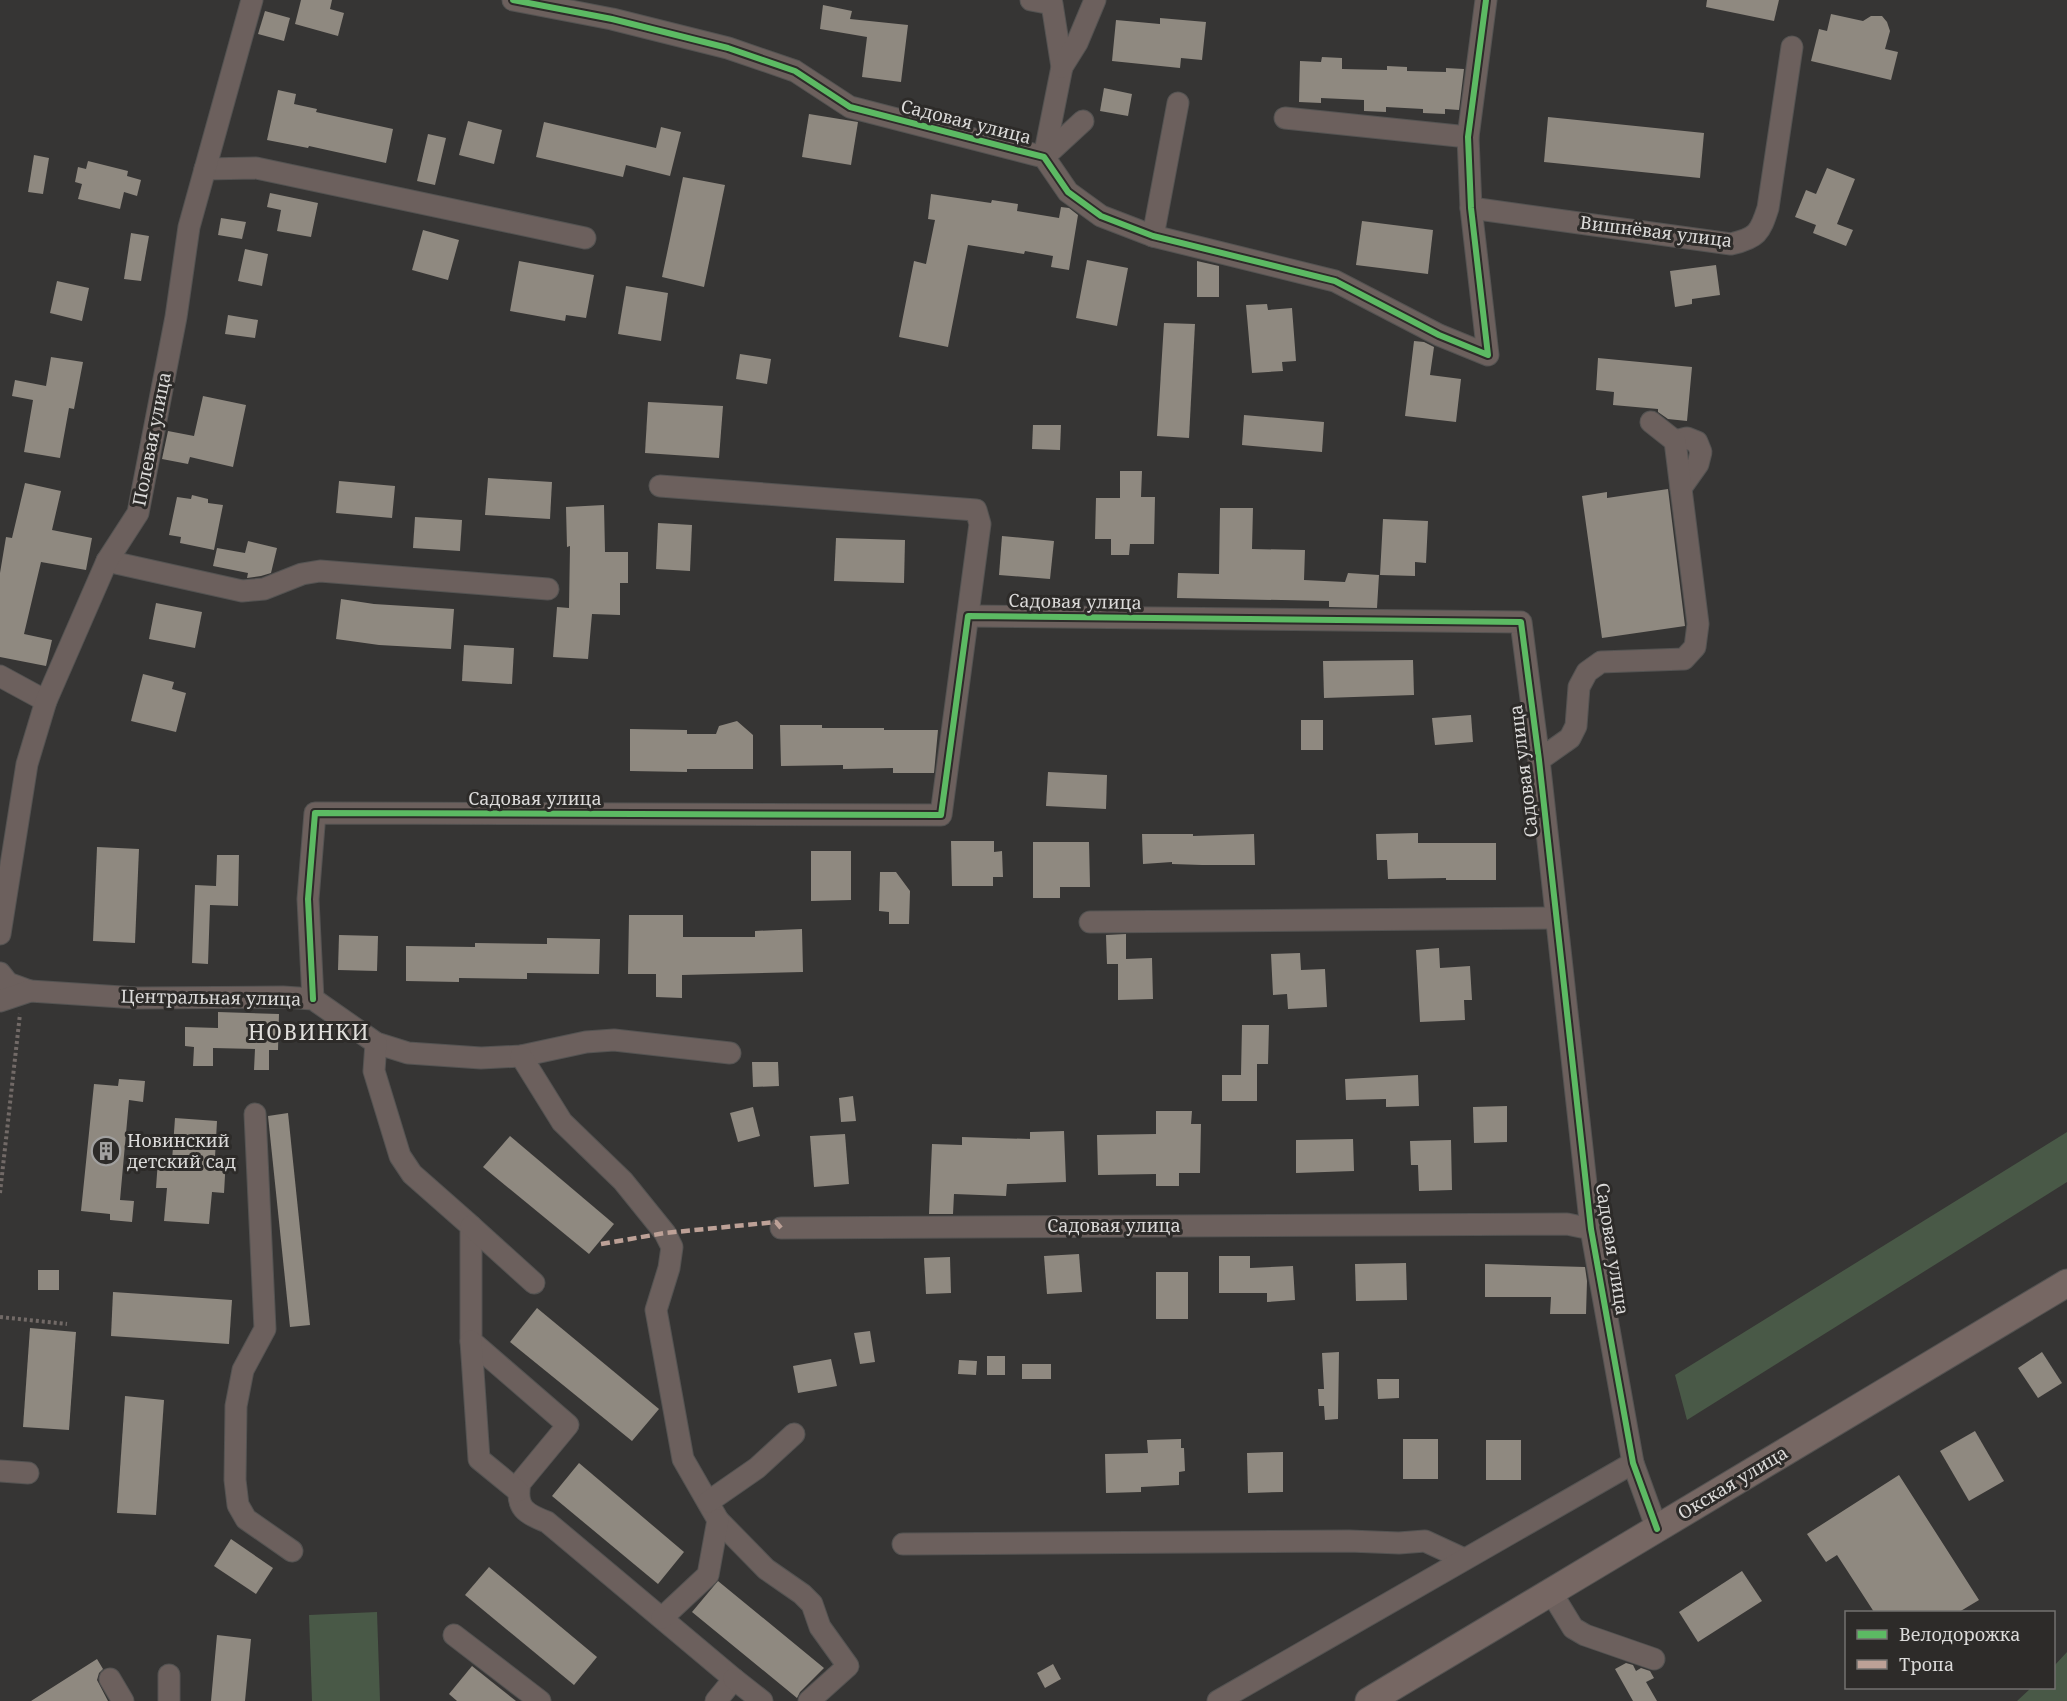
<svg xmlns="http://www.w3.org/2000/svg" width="2067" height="1701" font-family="'Noto Serif',serif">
  <rect width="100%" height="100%" fill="#363534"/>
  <g fill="#495947">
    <polygon points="2067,1132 2067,1182 1687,1420 1675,1375"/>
    <polygon points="377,1612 380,1701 312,1701 309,1615"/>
    <polygon points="2067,1652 2067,1701 2017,1701 2031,1688 2054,1688 2054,1666"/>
  </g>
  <g fill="#8f8980">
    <polygon points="301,0 332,0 330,9 344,13 338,36 295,24"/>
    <polygon points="1707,0 1779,0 1774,21 1706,7"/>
    <polygon points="823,5 852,11 850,19 908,25 901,82 862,77 867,37 820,29"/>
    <polygon points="265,11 290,18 284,41 258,34"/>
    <polygon points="1831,14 1863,21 1871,16 1882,16 1887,22 1890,31 1885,49 1898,52 1891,80 1811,61 1819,29 1827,31"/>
    <polygon points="1160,18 1206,22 1202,60 1181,58 1180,68 1112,61 1116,20 1160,24"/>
    <polygon points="1322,57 1342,58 1342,69 1387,70 1387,66 1407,67 1407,71 1446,72 1446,68 1464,69 1459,110 1445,109 1445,114 1423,113 1423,109 1386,107 1386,112 1364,111 1364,100 1321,98 1321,103 1299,102 1300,61 1321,62"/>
    <polygon points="1104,88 1132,94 1128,116 1100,111"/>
    <polygon points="278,90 296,94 294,104 317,109 316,112 393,129 386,163 309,146 308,148 267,140"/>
    <polygon points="809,114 858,122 851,165 802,157"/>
    <polygon points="1548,117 1704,133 1700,178 1544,162"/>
    <polygon points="468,121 502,130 494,164 459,155"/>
    <polygon points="544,122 656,148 661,127 681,132 670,176 626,165 623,177 536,157"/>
    <polygon points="428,134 446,138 435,185 417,181"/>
    <polygon points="34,155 49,158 43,194 28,192"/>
    <polygon points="88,161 128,171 127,176 141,180 137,196 124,192 120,209 78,199 82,184 75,182 78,167 86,169"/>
    <polygon points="1827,168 1855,179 1837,224 1853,230 1846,246 1813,233 1816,225 1795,217 1806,190 1816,194"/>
    <polygon points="683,177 725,185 704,287 662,277"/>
    <polygon points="270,193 318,203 311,237 277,231 281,210 267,207"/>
    <polygon points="931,194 991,203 992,200 1018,204 1017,211 1059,218 1061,207 1069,208 1078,215 1069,270 1051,267 1053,256 1025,251 1024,254 968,245 948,347 899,337 914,261 926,264 935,220 928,219"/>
    <polygon points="221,218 246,222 242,239 218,235"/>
    <polygon points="1362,221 1433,230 1428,274 1356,265"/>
    <polygon points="423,230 459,240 448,280 412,270"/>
    <polygon points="131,233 149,236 141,281 124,279"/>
    <polygon points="245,249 268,254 262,286 238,281"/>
    <polygon points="1087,260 1128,268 1117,326 1076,318"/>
    <polygon points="519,261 594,275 586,318 566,315 565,321 510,311"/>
    <polygon points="1197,261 1219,266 1219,297 1197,297"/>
    <polygon points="1716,265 1720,295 1692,299 1692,304 1675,307 1670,271"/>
    <polygon points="57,281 89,288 82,321 50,313"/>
    <polygon points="626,286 668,293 661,341 618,334"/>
    <polygon points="1267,304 1268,310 1292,308 1296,361 1282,362 1283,371 1252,373 1246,305"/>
    <polygon points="228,315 258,320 255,338 225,334"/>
    <polygon points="1164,323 1195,324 1189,438 1157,436"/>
    <polygon points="1414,341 1424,342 1434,347 1430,375 1461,379 1456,422 1405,416"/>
    <polygon points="740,354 771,359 767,384 736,379"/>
    <polygon points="51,357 83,362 74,409 69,408 60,458 24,452 33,400 12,396 15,380 46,386"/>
    <polygon points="1598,358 1692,367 1687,421 1668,419 1658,412 1658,409 1613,405 1614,392 1596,390"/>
    <polygon points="203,396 246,405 233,467 190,457 188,464 162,459 168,431 194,436"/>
    <polygon points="648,402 723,406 719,458 645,453"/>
    <polygon points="1244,415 1324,422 1322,452 1242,445"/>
    <polygon points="1033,425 1061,425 1060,450 1032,449"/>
    <polygon points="1120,471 1142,471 1141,497 1155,497 1154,544 1130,544 1129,555 1111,555 1111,539 1095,539 1096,498 1120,498"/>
    <polygon points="488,478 552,482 550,519 485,515"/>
    <polygon points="339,481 395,486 392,518 336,513"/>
    <polygon points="25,483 61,491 52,530 92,538 86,570 41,562 24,634 52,640 46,666 0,657 0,573 6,537 12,538"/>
    <polygon points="1668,489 1685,626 1602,638 1582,496 1607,492 1607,498"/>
    <polygon points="192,495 208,499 208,503 223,505 214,550 180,543 181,537 169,535 177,497 191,499"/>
    <polygon points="604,505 605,552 628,552 628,583 620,583 620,615 592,614 588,659 553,657 557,607 569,608 570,546 567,547 566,507"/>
    <polygon points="1220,508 1253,508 1252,549 1305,550 1304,580 1345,582 1348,573 1379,575 1377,608 1329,607 1329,601 1177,598 1178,573 1219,574"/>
    <polygon points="415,517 462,520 460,551 413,548"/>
    <polygon points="1383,519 1428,521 1426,563 1415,562 1415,576 1380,575"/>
    <polygon points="658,523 692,525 690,571 656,569"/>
    <polygon points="1002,536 1054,541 1050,579 999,575"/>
    <polygon points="836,538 905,540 904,583 834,581"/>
    <polygon points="248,541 277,548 271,573 261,576 247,578 248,573 213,566 217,548 245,553"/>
    <polygon points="341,599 374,604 454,609 451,649 379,645 336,639"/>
    <polygon points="156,603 202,612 195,648 149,639"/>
    <polygon points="464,645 514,648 512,684 462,681"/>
    <polygon points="1413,660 1414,695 1324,698 1323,661"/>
    <polygon points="143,674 174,682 172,689 186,693 176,732 131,721"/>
    <polygon points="1471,715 1473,742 1435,745 1432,718"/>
    <rect x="1301" y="720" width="22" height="30"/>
    <polygon points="737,721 753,735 753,769 687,769 687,772 630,771 630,729 687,730 687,734 716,734 719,726"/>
    <polygon points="780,725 822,725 822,728 884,728 884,730 938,730 934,773 893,773 893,768 843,769 843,765 781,766"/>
    <polygon points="1048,772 1107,775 1106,809 1046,806"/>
    <polygon points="1418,833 1418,843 1496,843 1496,880 1446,880 1446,878 1388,879 1387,860 1377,860 1376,834"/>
    <polygon points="1142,834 1193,834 1193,836 1254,834 1255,865 1202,865 1172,864 1172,862 1143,864"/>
    <polygon points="951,841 994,841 994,852 1002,851 1003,877 993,877 993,886 952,886"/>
    <polygon points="1033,842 1089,842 1090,887 1060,887 1060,898 1033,898"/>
    <polygon points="97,847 139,849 135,943 93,941"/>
    <polygon points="811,851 851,851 851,900 811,901"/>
    <polygon points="217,855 239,855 238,906 210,905 208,964 192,963 195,885 216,886"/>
    <polygon points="880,872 896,872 910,891 909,924 889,924 889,912 879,911"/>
    <polygon points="629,915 683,915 683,937 755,937 755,931 802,929 803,972 682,975 682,998 656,997 656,974 628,974"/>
    <polygon points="1126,934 1126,959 1152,958 1153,999 1118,1000 1118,964 1107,964 1106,935"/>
    <polygon points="339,935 378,936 377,971 338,970"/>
    <polygon points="547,938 600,939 599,974 527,973 527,979 459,978 459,982 406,981 406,946 475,947 475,943 547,944"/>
    <polygon points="1439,948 1440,968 1470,966 1472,1000 1464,1000 1465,1020 1420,1022 1416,950"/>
    <polygon points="1300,953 1301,970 1325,969 1327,1007 1288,1009 1287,994 1273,995 1271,954"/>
    <polygon points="218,1012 279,1014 278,1050 269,1050 269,1070 254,1070 255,1049 213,1048 213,1066 193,1066 194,1047 185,1046 185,1027 218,1028"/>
    <polygon points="1242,1025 1269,1025 1268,1064 1257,1064 1257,1101 1222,1101 1222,1075 1241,1075"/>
    <polygon points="752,1062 778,1062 779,1086 753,1087"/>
    <polygon points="1418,1075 1419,1106 1386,1107 1386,1099 1346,1100 1345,1079"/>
    <polygon points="119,1079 145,1081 143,1102 129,1100 120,1200 134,1201 132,1222 110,1220 110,1214 81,1211 94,1084 118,1086"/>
    <polygon points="853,1096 856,1121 841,1122 839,1098"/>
    <polygon points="1507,1106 1507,1142 1474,1143 1473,1107"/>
    <polygon points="753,1107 760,1136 738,1142 730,1113"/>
    <polygon points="1156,1111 1192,1111 1191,1124 1201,1124 1200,1173 1179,1173 1179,1186 1156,1186 1156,1174 1098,1175 1097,1135 1156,1134"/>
    <polygon points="288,1113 310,1325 290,1327 268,1116"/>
    <polygon points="175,1118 217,1121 215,1157 226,1158 224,1193 212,1192 209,1224 164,1221 167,1188 156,1188 158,1160 172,1161"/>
    <polygon points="1064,1131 1066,1182 1007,1184 1006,1196 954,1194 953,1214 929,1214 932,1144 962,1145 962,1137 1030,1139 1030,1132"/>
    <polygon points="845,1134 849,1184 814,1187 810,1136"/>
    <polygon points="510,1136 614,1224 589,1254 483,1167"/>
    <polygon points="1353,1139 1354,1171 1296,1173 1296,1140"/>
    <polygon points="1451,1140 1452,1190 1419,1191 1418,1165 1411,1165 1410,1141"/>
    <polygon points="1079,1254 1082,1292 1047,1294 1044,1256"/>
    <polygon points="1219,1256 1250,1256 1250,1268 1293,1266 1295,1300 1267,1302 1267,1293 1219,1293"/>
    <polygon points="950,1257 951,1293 926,1294 924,1258"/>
    <polygon points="1406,1263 1407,1300 1356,1301 1355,1264"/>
    <polygon points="1485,1264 1585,1267 1587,1281 1586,1314 1550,1314 1551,1297 1485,1297"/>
    <rect x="38" y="1270" width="21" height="20"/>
    <rect x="1156" y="1272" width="32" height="47"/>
    <polygon points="113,1292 232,1300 229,1344 111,1336"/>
    <polygon points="537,1308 659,1409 632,1441 510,1342"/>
    <polygon points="30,1328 76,1332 69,1430 23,1427"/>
    <polygon points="870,1331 875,1362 860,1364 854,1333"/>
    <polygon points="1339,1352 1338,1419 1325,1420 1324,1406 1319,1406 1318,1389 1324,1389 1322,1353"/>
    <polygon points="2042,1352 2062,1383 2038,1398 2018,1368"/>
    <rect x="987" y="1356" width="18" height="19"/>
    <polygon points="831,1359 837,1386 798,1393 793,1366"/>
    <polygon points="959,1360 977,1361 976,1375 958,1374"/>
    <rect x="1022" y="1364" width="29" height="15"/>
    <polygon points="1377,1379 1399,1379 1399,1398 1378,1399"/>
    <polygon points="125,1396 164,1400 156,1515 117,1513"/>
    <polygon points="1975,1431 2004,1481 1969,1501 1940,1451"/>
    <polygon points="1181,1439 1181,1448 1184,1448 1185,1471 1179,1472 1179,1485 1141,1487 1141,1492 1106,1493 1105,1454 1148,1453 1147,1440"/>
    <rect x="1403" y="1439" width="35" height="40"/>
    <rect x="1486" y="1440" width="35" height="40"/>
    <polygon points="1283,1452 1283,1492 1248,1493 1247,1453"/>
    <polygon points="579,1463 684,1552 658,1584 552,1496"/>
    <polygon points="1899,1475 1979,1600 1959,1612 1874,1612 1837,1555 1826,1562 1807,1534"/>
    <polygon points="231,1539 273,1568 256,1594 214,1566"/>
    <polygon points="489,1567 597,1657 574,1685 465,1595"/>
    <polygon points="1742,1571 1762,1601 1698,1642 1679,1612"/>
    <polygon points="718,1581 824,1668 800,1692 797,1698 692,1612"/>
    <polygon points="217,1635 251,1639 245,1701 211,1701"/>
    <polygon points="97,1659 103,1669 99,1673 97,1680 108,1701 31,1701"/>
    <polygon points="1626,1663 1633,1665 1636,1671 1641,1668 1650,1671 1654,1678 1646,1682 1657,1701 1633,1701 1615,1669"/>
    <polygon points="1053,1664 1061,1679 1045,1688 1037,1673"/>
    <polygon points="472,1666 516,1701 457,1701 449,1694"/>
  </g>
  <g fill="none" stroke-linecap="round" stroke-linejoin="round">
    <g stroke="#545352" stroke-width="23">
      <g id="minor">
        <polyline points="513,0 612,19 728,48 795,71 850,107 1044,157 1068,192 1101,216 1153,236 1335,281 1439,335 1488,355 1471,208 1468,137 1486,0"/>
        <polyline points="1031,0 1052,4 1062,67 1044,157"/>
        <polyline points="1062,67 1077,43 1095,0"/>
        <polyline points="1285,118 1468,137"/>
        <polyline points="1044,157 1083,121"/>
        <polyline points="205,169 256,168 585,238"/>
        <path d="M 1471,208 L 1731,244 C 1757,238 1760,233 1768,208 L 1792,47"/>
        <polyline points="1153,236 1178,103"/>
        <polyline points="1675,441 1687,438 1697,442 1701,452 1698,464 1681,488"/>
        <polyline points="107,561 242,591 264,589 302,574 320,571 548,589"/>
        <polyline points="968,616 1521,622 1539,760 1591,1229 1633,1463 1657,1529"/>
        <polyline points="0,676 46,701"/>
        <polyline points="1539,760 1570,738 1576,726 1579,687 1587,672 1601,662 1684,659 1695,647 1698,624 1675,441 1651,422"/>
        <polyline points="1090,922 1556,918"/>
        <polyline points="0,934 27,764 46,701 107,561 138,513 176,317 189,227 252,0"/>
        <polyline points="0,973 8,983 30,991"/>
        <polyline points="313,999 308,899 315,813 941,815 980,524 976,510 660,486"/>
        <polyline points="0,1001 30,991 137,998 283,997 313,999 376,1043 408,1053 481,1058 521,1056 586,1042 614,1040 730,1053"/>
        <path d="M 376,1043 L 374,1071 L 400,1156 L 412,1174 L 471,1226 L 471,1341 L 568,1425 L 520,1483 C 515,1508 526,1514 547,1522 L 734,1679 L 716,1701"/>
        <polyline points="521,1056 562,1122 623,1181 665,1233 672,1247 669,1268 656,1310 683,1459 718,1520 766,1569 802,1594 812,1604 820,1627 848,1666 809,1701"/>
        <polyline points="255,1114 265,1329 243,1370 236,1406 235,1480 238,1505 246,1519 292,1551"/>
        <polyline points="471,1226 534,1283"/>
        <polyline points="781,1228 1567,1224 1591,1229"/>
        <polyline points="471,1341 479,1459 518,1491"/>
        <polyline points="0,1471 28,1473"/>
        <polyline points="708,1502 757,1468 794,1434"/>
        <polyline points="903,1544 1349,1541 1399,1543 1425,1541 1464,1559"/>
        <polyline points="1551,1592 1573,1628 1585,1635 1654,1659"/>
        <polyline points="662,1618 708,1575 718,1520"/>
        <polyline points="454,1635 540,1701"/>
        <polyline points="110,1679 123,1701"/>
        <polyline points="734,1679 762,1701"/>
        <polyline points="169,1701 169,1675"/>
        <polyline points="1218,1701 1633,1463"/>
      </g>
    </g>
    <g stroke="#545352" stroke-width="29">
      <polyline id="major" points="1369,1701 2067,1283"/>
    </g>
    <g stroke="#726a67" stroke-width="4" stroke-dasharray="3 3" stroke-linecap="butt">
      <polyline points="0,1193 20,1014"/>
      <polyline points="0,1317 67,1324"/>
    </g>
    <use href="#minor" stroke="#6c605d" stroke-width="21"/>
    <use href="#major" stroke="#766763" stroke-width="27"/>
    <polyline stroke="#bda197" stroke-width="4.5" stroke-dasharray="9 4.5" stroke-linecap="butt" points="601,1244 665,1233 776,1222 781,1228"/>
    <g stroke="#2d2b29" stroke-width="10">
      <g id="cycleway">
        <polyline points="513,0 612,19 728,48 795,71 850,107 1044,157 1068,192 1101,216 1153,236 1335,281 1439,335 1488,355 1471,208 1468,137 1486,0"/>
        <polyline points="313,999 308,899 315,813 941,815 968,616 1521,622 1539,760 1591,1229 1633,1463 1657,1529"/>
      </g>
    </g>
    <use href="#cycleway" stroke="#5cba63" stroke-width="6"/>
  </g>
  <defs>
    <g id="building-ring" transform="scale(1.5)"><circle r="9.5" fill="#2d2b29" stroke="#a1a09f" stroke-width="1.5"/><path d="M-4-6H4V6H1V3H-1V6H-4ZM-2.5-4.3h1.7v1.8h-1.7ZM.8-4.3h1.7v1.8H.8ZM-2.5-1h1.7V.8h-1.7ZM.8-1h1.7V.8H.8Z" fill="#a1a09f"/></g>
  </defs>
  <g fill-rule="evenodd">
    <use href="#building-ring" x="106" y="1151"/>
  </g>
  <g text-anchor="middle" stroke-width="6" stroke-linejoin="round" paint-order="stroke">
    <g font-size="18" fill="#dbdad9" stroke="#2d2b29">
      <text transform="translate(966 122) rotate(14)" y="6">Садовая улица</text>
      <text transform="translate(1656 232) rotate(7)" y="6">Вишнёвая улица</text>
      <text transform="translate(152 439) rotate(-79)" y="6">Полевая улица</text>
      <text transform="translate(1075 602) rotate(1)" y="6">Садовая улица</text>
      <text transform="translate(1524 771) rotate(-97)" y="6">Садовая улица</text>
      <text x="535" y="805">Садовая улица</text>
      <text transform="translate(211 998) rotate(1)" y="6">Центральная улица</text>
      <text x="1114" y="1232">Садовая улица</text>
      <text transform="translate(1612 1249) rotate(81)" y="6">Садовая улица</text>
      <text transform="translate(1733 1483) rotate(-31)" y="6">Окская улица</text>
    </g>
    <g font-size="18" fill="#dbdad9" stroke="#2d2b29" text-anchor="start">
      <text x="127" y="1147">Новинский<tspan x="127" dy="21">детский сад</tspan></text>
    </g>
    <g font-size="21" letter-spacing="1.5" fill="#e1dfdc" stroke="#2d2b29">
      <text x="309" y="1040">НОВИНКИ</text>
    </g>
  </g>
  <rect x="1845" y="1611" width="210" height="78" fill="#2d2b29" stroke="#73716f" stroke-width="1.5"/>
  <rect x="1857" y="1630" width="30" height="9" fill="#5cba63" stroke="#73716f" stroke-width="1.5"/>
  <text x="1899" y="1641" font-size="18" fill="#dbdad9">Велодорожка</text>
  <rect x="1857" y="1660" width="30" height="9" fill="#bda197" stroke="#73716f" stroke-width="1.5"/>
  <text x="1899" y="1671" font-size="18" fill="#dbdad9">Тропа</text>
</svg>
